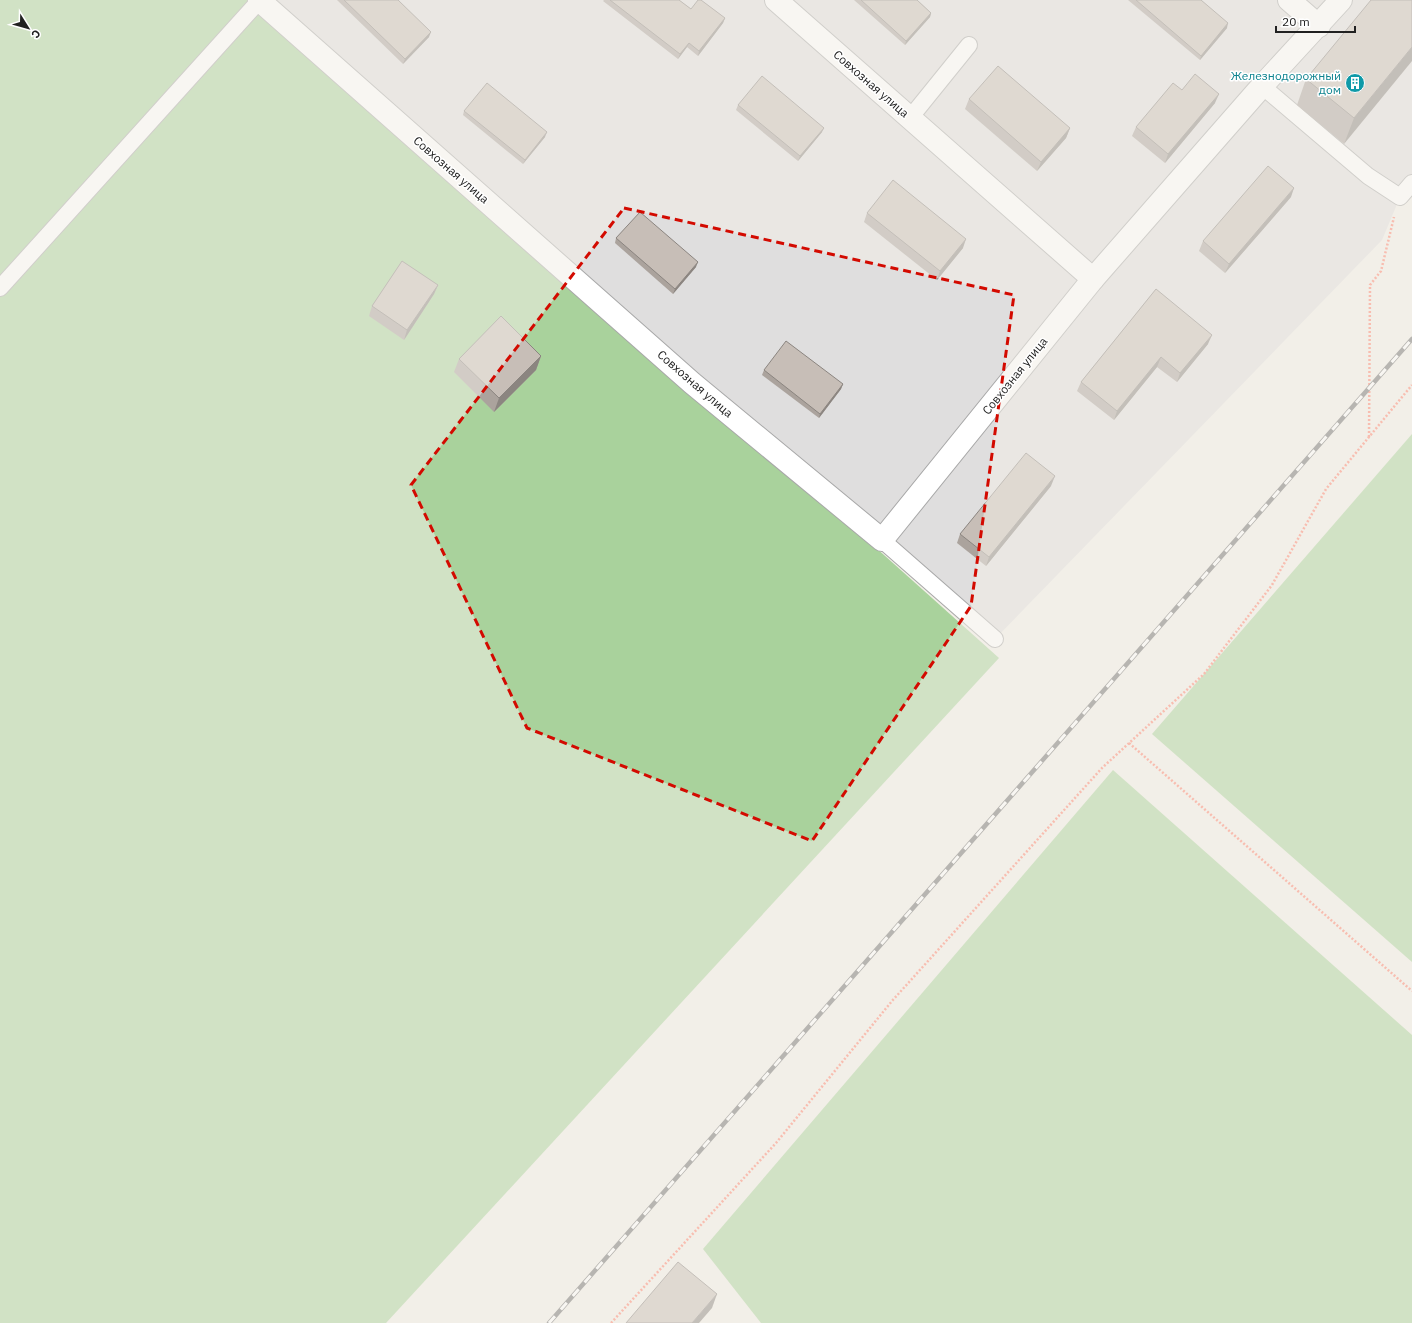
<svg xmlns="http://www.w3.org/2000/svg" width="1412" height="1323" font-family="'IBM Plex Sans',sans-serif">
  <rect width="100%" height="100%" fill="#f2efe8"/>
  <polygon fill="#dfdede" points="260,0 1412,0 1412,183 1400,197 1382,240 995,639"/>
  <g fill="#a9d29c">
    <polygon points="0,0 247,0 692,383 999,658 386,1323 0,1323"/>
    <polygon points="1412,434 1412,962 1152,734"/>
    <polygon points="1113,770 1412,1035 1412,1323 761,1323 703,1249"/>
  </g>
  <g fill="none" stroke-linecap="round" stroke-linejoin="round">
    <g stroke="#a8a8a8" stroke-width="18">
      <g id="lane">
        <polyline points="1262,86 1368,176 1400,197 1412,183"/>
        <polyline points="910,118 969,45"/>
        <polyline points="0,288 260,0"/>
        <polyline points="882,540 995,639"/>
      </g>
    </g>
    <g stroke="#a8a8a8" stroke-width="24">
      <g id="street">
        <polyline points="259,0 692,383 882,540 1093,279 1262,86 1341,0"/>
        <polyline points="776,0 1093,279"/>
        <polyline points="1289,0 1319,26"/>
      </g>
    </g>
    <g stroke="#fe826d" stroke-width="2.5" stroke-dasharray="2 2" stroke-linecap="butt">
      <polyline points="1369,437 1370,285 1381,271 1394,217"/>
      <polyline points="1129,743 1412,991"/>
      <polyline points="611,1323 776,1143 892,1001 1102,768 1204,674 1272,585 1326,489 1412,385"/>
    </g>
    <use href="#lane" stroke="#fff" stroke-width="16"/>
    <use href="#street" stroke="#fff" stroke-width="22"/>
    <g stroke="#6f6f6f" stroke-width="4.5">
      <polyline id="rail" points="549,1323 1412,339"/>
    </g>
    <use href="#rail" stroke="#fff" stroke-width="3" stroke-dasharray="9" stroke-linecap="butt"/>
  </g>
  <g fill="#aba39d">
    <polygon points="337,0 398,0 429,37 403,64"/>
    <polygon points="604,0 679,0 691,9 725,18 723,23 698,56 687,47 678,59 603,1"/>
    <polygon points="854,0 917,0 931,13 930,17 905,45"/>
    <polygon points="1128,0 1201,0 1227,28 1200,60"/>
    <polygon points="1412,0 1344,144 1297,105 1306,79"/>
    <polygon points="1182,90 1215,103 1165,163 1132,136 1136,127"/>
    <polygon points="969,99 1070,128 1066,138 1037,171 965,109"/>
    <polygon points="738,105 822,132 798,161 736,110"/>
    <polygon points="464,111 545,137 523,164 463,115"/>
    <polygon points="1291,197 1225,273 1199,251 1203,241"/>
    <polygon points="867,213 963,248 937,280 864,222"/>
    <polygon points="616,238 696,267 673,294 615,243"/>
    <polygon points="438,285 434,294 404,340 369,316 372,306"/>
    <polygon points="1156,289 1208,344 1177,382 1157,367 1114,420 1077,391 1081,382"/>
    <polygon points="541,356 536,370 494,412 454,372 459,359"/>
    <polygon points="764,370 843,384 841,389 819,418 762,375"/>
    <polygon points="1051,486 986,566 957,543 960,534"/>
  </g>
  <g fill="#8b8580">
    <polygon points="931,13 930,17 905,45 906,41"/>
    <polygon points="725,18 723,23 698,56 699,51"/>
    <polygon points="1228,23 1227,28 1200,60 1201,56"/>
    <polygon points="431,32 429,37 403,64 405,59"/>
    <polygon points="689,43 687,47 678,59 680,54"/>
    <polygon points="1412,47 1412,61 1344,144 1354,118"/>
    <polygon points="1219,94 1215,103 1165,163 1168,154"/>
    <polygon points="824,128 822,132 798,161 800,156"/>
    <polygon points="1070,128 1066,138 1037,171 1041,162"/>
    <polygon points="547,132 545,137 523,164 525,160"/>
    <polygon points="1294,188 1291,197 1225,273 1229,264"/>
    <polygon points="966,239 963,248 937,280 940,271"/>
    <polygon points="698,262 696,267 673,294 675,289"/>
    <polygon points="438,285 434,294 404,340 407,330"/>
    <polygon points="1212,335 1208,344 1177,382 1180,373"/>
    <polygon points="541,356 536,370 494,412 499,398"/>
    <polygon points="1161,357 1157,367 1114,420 1117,411"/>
    <polygon points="843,384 841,389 819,418 820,414"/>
    <polygon points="1055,476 1051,486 986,566 989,557"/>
    <polygon points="717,1294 712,1308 699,1323 692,1323"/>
  </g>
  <g fill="#c7beb7" stroke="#8b8580">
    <polygon points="344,0 398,0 431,32 405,59"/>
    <polygon points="610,0 679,0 691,9 698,0 701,0 725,18 699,51 689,43 680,54"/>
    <polygon points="861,0 917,0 931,13 906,41"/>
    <polygon points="1136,0 1201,0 1228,23 1201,56"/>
    <polygon points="1371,0 1412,0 1412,47 1354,118 1306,79"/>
    <polygon points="998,66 1070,128 1041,162 969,99"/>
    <polygon points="1195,74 1219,94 1168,154 1136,127 1173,83 1182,90"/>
    <polygon points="762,76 824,128 800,156 738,105"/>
    <polygon points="487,83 547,132 525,160 464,111"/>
    <polygon points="1268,166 1294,188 1229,264 1203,241"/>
    <polygon points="893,180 966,239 940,271 867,213"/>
    <polygon points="640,212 698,262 675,289 616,238"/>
    <polygon points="402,261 438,285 407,330 372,306"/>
    <polygon points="1156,289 1212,335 1180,373 1161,357 1117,411 1081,382"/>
    <polygon points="501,316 541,356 499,398 459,359"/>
    <polygon points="786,341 843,384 820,414 764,370"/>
    <polygon points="1026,453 1055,476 989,557 960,534"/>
    <polygon points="678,1262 717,1294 692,1323 626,1323"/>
  </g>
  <path d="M0 0H1412V1323H0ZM 624,208 L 1014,295 L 971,606 L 812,841 L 527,728 L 411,485 Z" fill="#f2efe8" fill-opacity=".55" fill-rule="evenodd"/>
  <path fill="none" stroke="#d30a00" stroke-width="3" stroke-dasharray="8 5" stroke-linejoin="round" d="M 624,208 L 1014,295 L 971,606 L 812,841 L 527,728 L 411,485 Z"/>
  <defs>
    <g id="building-disc" transform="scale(1)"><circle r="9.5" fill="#0f9aa8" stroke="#fff"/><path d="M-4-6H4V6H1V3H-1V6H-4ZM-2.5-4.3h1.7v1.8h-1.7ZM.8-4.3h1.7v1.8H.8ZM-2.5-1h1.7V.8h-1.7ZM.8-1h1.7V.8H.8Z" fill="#fff"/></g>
  </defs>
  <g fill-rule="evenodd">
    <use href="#building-disc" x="1355" y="83"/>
  </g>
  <g text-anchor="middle" stroke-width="3" stroke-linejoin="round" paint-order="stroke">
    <g font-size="12" fill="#0d838f" stroke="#fff" text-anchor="end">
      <text x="1341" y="80">Железнодорожный<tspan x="1341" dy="14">дом</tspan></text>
    </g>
    <g font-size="12" fill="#212121" stroke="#fff">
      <text transform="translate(871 84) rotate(41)" y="4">Совхозная улица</text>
      <text transform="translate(451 170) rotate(41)" y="4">Совхозная улица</text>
      <text transform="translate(1015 376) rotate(-51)" y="4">Совхозная улица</text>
      <text transform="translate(695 384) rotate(41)" y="4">Совхозная улица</text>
    </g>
  </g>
  <g transform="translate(28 28) rotate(127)" stroke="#ffffff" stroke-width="3" paint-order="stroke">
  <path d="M0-3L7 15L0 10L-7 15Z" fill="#212121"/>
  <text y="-6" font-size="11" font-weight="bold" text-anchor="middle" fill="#212121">С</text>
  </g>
  <path d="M1276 26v6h79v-6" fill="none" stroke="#212121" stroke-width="2"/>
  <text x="1282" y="26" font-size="12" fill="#212121" stroke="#ffffff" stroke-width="3" paint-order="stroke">20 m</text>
</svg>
